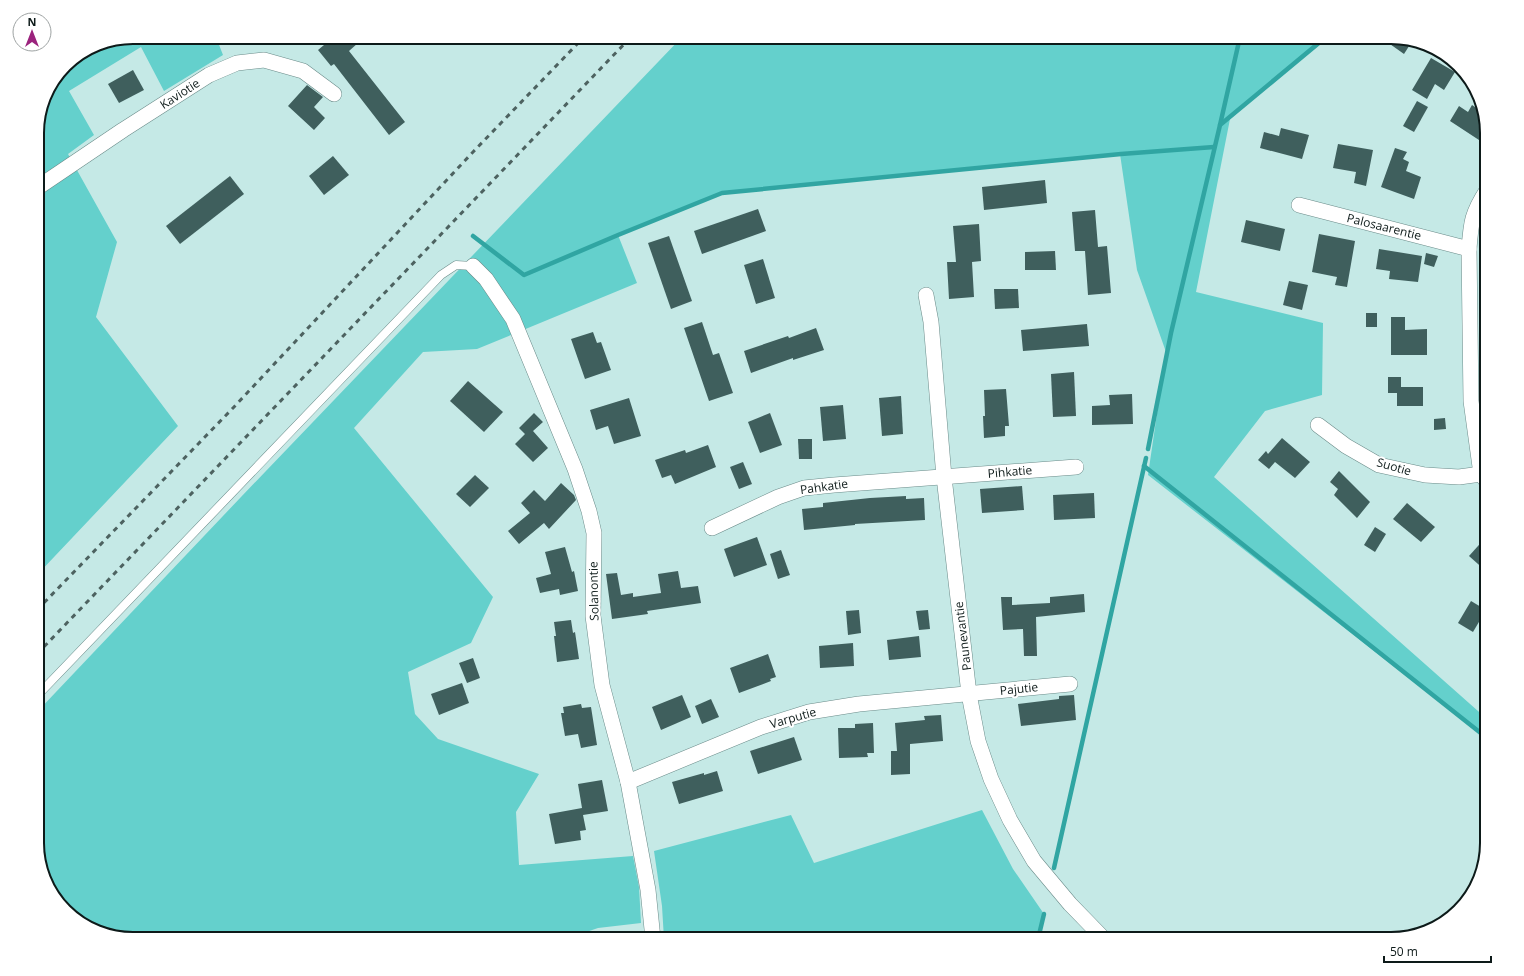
<svg xmlns="http://www.w3.org/2000/svg" width="1524" height="976" font-family="'Open Sans',sans-serif">
  <rect width="100%" height="100%" fill="#c5e9e6"/>
  <g fill="#64d0cc">
    <polygon points="133,37 216,37 223,55 164,91 141,47 69,91 94,135 68,154 117,242 96,317 178,426 37,575 37,127 44,96 65,65 96,44"/>
    <polygon points="682,37 1326,37 1230,119 1196,292 1323,323 1322,395 1265,411 1214,477 1487,719 1487,739 1148,475 1166,352 1137,270 1120,154 722,193 618,235 637,283 477,349 423,352 354,428 493,597 471,643 408,672 415,714 438,739 539,774 516,812 519,865 633,856 639,887 641,923 598,928 566,939 133,939 80,923 50,891 37,849 37,712 241,497"/>
    <polygon points="982,810 1013,869 1044,914 1038,938 664,939 662,906 654,851 791,815 814,863"/>
  </g>
  <g fill="none" stroke-linecap="round" stroke-linejoin="round">
    <g stroke="#30a5a2" stroke-width="4.5">
      <polyline points="1220,125 1240,37"/>
      <polyline points="473,236 524,275 618,235 722,193 1121,154 1214,147"/>
      <polyline points="1148,449 1171,333 1220,125 1326,37"/>
      <polyline points="1144,466 1487,738"/>
      <polyline points="1054,868 1146,458"/>
      <polyline points="1038,939 1044,914"/>
    </g>
  </g>
  <g fill="#3f5f5d">
    <polygon points="317,37 353,37 358,43 349,51 405,122 389,135 334,64 331,66 318,50 324,45"/>
    <polygon points="1380,37 1391,37 1411,43 1404,54"/>
    <polygon points="1431,58 1455,72 1444,90 1435,84 1427,99 1412,90"/>
    <polygon points="133,70 144,90 119,103 108,84"/>
    <polygon points="307,85 323,97 314,107 325,118 314,130 288,106"/>
    <polygon points="1417,101 1428,107 1414,132 1403,126"/>
    <polygon points="1472,105 1481,111 1486,130 1479,140 1450,121 1459,106 1468,112"/>
    <polygon points="1281,128 1309,135 1302,159 1260,148 1264,132 1279,136"/>
    <polygon points="1338,144 1373,150 1366,186 1354,183 1356,172 1333,168"/>
    <polygon points="1395,148 1407,152 1403,159 1409,162 1406,171 1421,177 1414,199 1381,187"/>
    <polygon points="333,156 349,175 324,195 309,176"/>
    <polygon points="230,176 244,194 180,244 166,226"/>
    <polygon points="1045,180 1047,203 984,210 982,187"/>
    <polygon points="758,209 766,231 702,254 694,231"/>
    <polygon points="1095,210 1098,247 1107,246 1111,293 1088,295 1085,251 1075,251 1072,212"/>
    <polygon points="1246,220 1285,229 1280,251 1241,242"/>
    <polygon points="979,224 981,261 972,262 974,297 949,299 947,262 956,262 953,226"/>
    <polygon points="1319,234 1355,241 1347,287 1335,285 1337,277 1312,272"/>
    <polygon points="669,236 692,301 671,309 648,243"/>
    <polygon points="1379,249 1422,256 1418,282 1389,279 1390,271 1376,269"/>
    <polygon points="1055,251 1056,270 1025,270 1025,252"/>
    <polygon points="1426,253 1438,256 1434,267 1424,264"/>
    <polygon points="763,259 775,298 756,304 744,265"/>
    <polygon points="1289,281 1308,285 1302,310 1283,305"/>
    <polygon points="994,289 1018,289 1019,308 995,309"/>
    <rect x="1366" y="313" width="11" height="14"/>
    <polygon points="1391,317 1405,317 1405,330 1427,329 1427,355 1391,355"/>
    <polygon points="702,322 713,355 719,353 733,393 709,401 684,328"/>
    <polygon points="1087,324 1089,346 1023,351 1021,330"/>
    <polygon points="816,328 824,350 793,360 793,358 751,373 744,351 788,336 789,338"/>
    <polygon points="593,332 597,343 601,342 611,370 585,379 571,339"/>
    <polygon points="1074,372 1076,416 1053,417 1051,374"/>
    <polygon points="1388,377 1401,377 1401,387 1423,387 1423,406 1397,406 1397,393 1388,393"/>
    <polygon points="468,381 503,412 484,432 450,401"/>
    <polygon points="1006,389 1009,426 1005,426 1005,436 984,438 983,416 985,416 984,390"/>
    <polygon points="1132,394 1133,424 1092,425 1092,406 1110,405 1109,395"/>
    <polygon points="901,396 903,434 882,436 879,398"/>
    <polygon points="629,398 641,436 614,444 608,426 596,430 590,410"/>
    <polygon points="843,405 846,439 823,441 820,407"/>
    <polygon points="534,413 543,422 533,431 548,448 533,462 515,444 525,434 519,428"/>
    <polygon points="770,413 782,445 760,453 748,422"/>
    <polygon points="1445,418 1446,429 1434,430 1434,419"/>
    <polygon points="1282,438 1310,462 1295,478 1275,462 1269,469 1258,460 1266,451 1268,454"/>
    <polygon points="798,439 812,439 812,459 799,459"/>
    <polygon points="708,445 716,467 675,484 671,475 662,478 655,460 685,450 686,453"/>
    <polygon points="743,462 752,484 739,489 730,467"/>
    <polygon points="1339,471 1370,502 1357,518 1334,495 1338,489 1330,482"/>
    <polygon points="475,475 489,488 470,507 456,494"/>
    <polygon points="561,483 574,495 576,500 549,529 544,523 519,544 508,531 530,513 521,503 534,490 545,501"/>
    <polygon points="1022,486 1024,510 982,513 980,489"/>
    <polygon points="1094,493 1095,518 1054,520 1053,495"/>
    <polygon points="906,496 906,499 924,498 925,520 855,524 855,525 804,530 802,509 823,507 823,503 870,498"/>
    <polygon points="1407,503 1435,527 1421,542 1393,519"/>
    <polygon points="1375,527 1386,534 1375,552 1364,545"/>
    <polygon points="1487,536 1487,572 1469,556"/>
    <polygon points="757,537 767,565 734,577 724,549"/>
    <polygon points="565,547 572,572 574,571 578,591 560,595 559,589 540,593 536,578 551,574 545,552"/>
    <polygon points="781,550 790,575 778,579 770,554"/>
    <polygon points="678,571 681,588 698,586 701,603 647,611 648,614 612,619 606,574 617,573 621,595 633,593 633,597 661,593 658,574"/>
    <polygon points="1084,594 1085,612 1036,617 1037,656 1024,656 1023,629 1003,630 1001,597 1012,597 1012,605 1050,603 1050,597"/>
    <polygon points="1471,601 1486,610 1473,632 1458,623"/>
    <polygon points="859,610 861,633 848,635 846,611"/>
    <polygon points="928,610 930,629 919,630 916,611"/>
    <polygon points="571,620 573,633 575,632 579,659 557,662 554,636 556,636 554,622"/>
    <polygon points="919,636 921,657 889,660 887,640"/>
    <polygon points="853,643 854,666 820,668 819,646"/>
    <polygon points="768,654 776,677 770,679 771,681 739,693 730,668"/>
    <polygon points="473,658 480,678 467,683 459,663"/>
    <polygon points="462,683 469,703 439,715 431,694"/>
    <polygon points="682,695 691,717 661,730 652,707"/>
    <polygon points="1074,695 1076,720 1021,726 1018,704 1059,699 1059,696"/>
    <polygon points="711,699 719,717 702,724 695,706"/>
    <polygon points="581,704 582,708 591,707 597,745 581,748 578,734 565,736 561,713 564,713 563,707"/>
    <polygon points="941,715 943,741 910,744 910,774 891,775 891,751 897,751 895,723 925,720 924,716"/>
    <polygon points="873,723 874,753 867,753 868,757 839,758 838,728 855,728 855,724"/>
    <polygon points="794,737 802,760 758,774 750,751"/>
    <polygon points="717,771 723,791 679,804 672,782 704,773 704,775"/>
    <polygon points="602,780 608,811 583,815 586,830 580,831 581,840 555,844 549,814 582,808 578,784"/>
  </g>
  <g fill="none" stroke-linecap="round" stroke-linejoin="round">
    <g stroke="#6a8b89" stroke-width="9">
      <polyline id="service" points="37,696 441,275 456,265 473,266"/>
    </g>
    <g stroke="#6a8b89" stroke-width="16">
      <g id="minor">
        <polyline points="37,188 123,130 209,75 237,63 264,60 303,71 334,94"/>
        <path d="M 1487,190 C 1472,213 1471,222 1469,249 L 1471,401 L 1481,474 L 1487,482"/>
        <polyline points="1299,205 1469,249"/>
        <polyline points="473,266 486,279 513,319 575,469 589,511 594,533 593,616 602,685 628,782 648,890 653,939"/>
        <polyline points="926,295 931,322 944,477 969,694 978,741 991,779 1010,820 1034,861 1070,904 1104,939"/>
        <polyline points="1318,425 1346,446 1379,465 1425,475 1459,477 1481,474"/>
        <polyline points="712,528 778,497 804,488 834,485 1076,467"/>
        <polyline points="628,782 761,727 809,712 859,704 1070,684"/>
      </g>
    </g>
    <use href="#service" stroke="#fff" stroke-width="8"/>
    <use href="#minor" stroke="#fff" stroke-width="15"/>
    <g stroke="#4d6260" stroke-width="3" stroke-dasharray="5 5" stroke-linecap="butt">
      <polyline points="37,610 233,408 473,152 584,37"/>
      <polyline points="37,654 631,37"/>
    </g>
  </g>
  <g text-anchor="middle" stroke-width="4" stroke-linejoin="round" paint-order="stroke">
    <g font-size="12" fill="#0d1a19" stroke="#fff">
      <text transform="translate(180 94) rotate(-33)" y="4">Kaviotie</text>
      <text transform="translate(1384 227) rotate(14)" y="4">Palosaarentie</text>
      <text transform="translate(1394 467) rotate(16)" y="4">Suotie</text>
      <text transform="translate(1010 472) rotate(-5)" y="4">Pihkatie</text>
      <text transform="translate(824 487) rotate(-8)" y="4">Pahkatie</text>
      <text transform="translate(594 591) rotate(-91)" y="4">Solanontie</text>
      <text transform="translate(963 636) rotate(-97)" y="4">Paunevantie</text>
      <text transform="translate(1019 689) rotate(-6)" y="4">Pajutie</text>
      <text transform="translate(793 718) rotate(-16)" y="4">Varputie</text>
    </g>
  </g>
  <path d="M0 0H1524V976H0ZM133 44H1391A89 89 0 0 1 1480 133V843A89 89 0 0 1 1391 932H133A89 89 0 0 1 44 843V133A89 89 0 0 1 133 44Z" fill="#fff" fill-rule="evenodd"/>
  <path fill="none" stroke="#0d1a19" stroke-width="2" d="M133 44H1391A89 89 0 0 1 1480 133V843A89 89 0 0 1 1391 932H133A89 89 0 0 1 44 843V133A89 89 0 0 1 133 44Z"/>
  <g transform="translate(32 32)"><circle r="19" fill="#ffffff" stroke="#9ea3a3"/>
  <path d="M0-3L7 15L0 10L-7 15Z" fill="#9b237d"/>
  <text y="-6" font-size="11" font-weight="bold" text-anchor="middle" fill="#0d1a19">N</text>
  </g>
  <path d="M1384 956v6h107v-6" fill="none" stroke="#0d1a19" stroke-width="2"/>
  <text x="1390" y="956" font-size="12" fill="#0d1a19" stroke="#ffffff" stroke-width="3" paint-order="stroke">50 m</text>
</svg>
